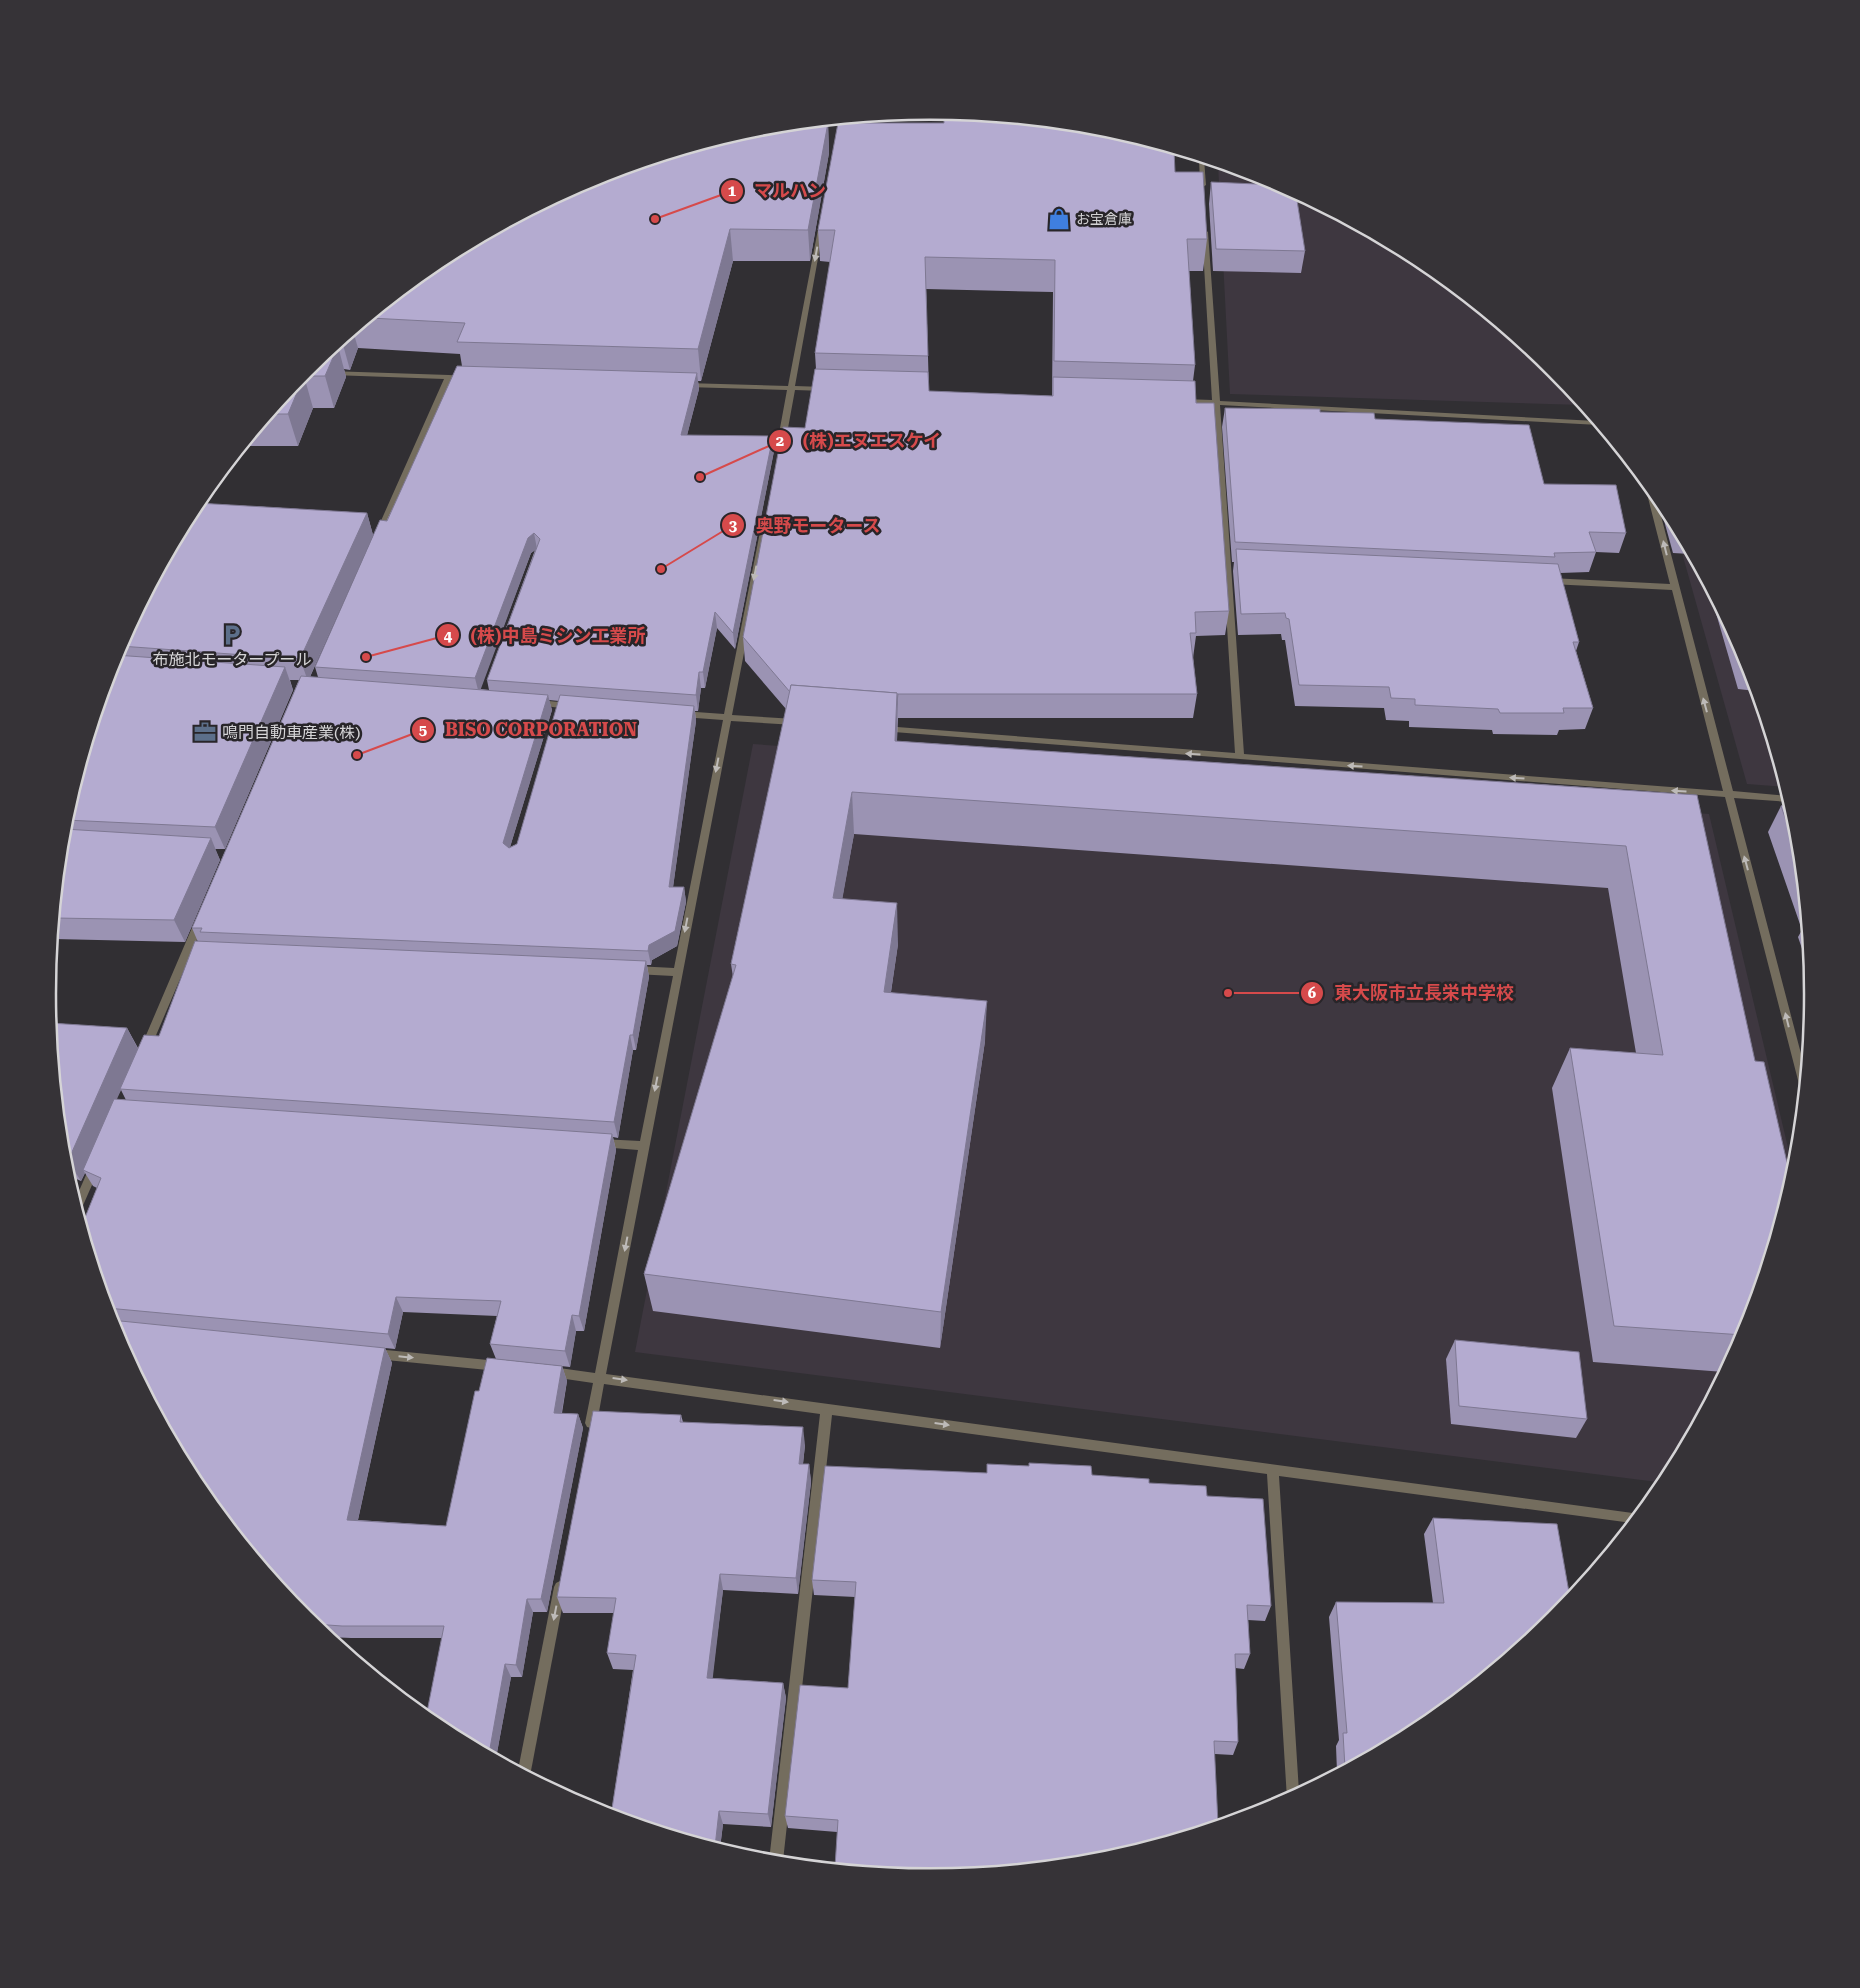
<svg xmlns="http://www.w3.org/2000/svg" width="1860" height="1988" font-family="'Roboto Serif','Noto Sans JP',serif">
  <rect width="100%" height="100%" fill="#312f33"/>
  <g fill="#3e3740">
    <polygon points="1218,164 1268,179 1421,260 1554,370 1583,405 1230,394"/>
    <polygon points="1673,521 1745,657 1785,787 1747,784"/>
    <polygon points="753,744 1709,814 1794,1173 1745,1332 1665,1483 635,1352"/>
  </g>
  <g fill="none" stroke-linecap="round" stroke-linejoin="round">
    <g fill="#746d5e" fill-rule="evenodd">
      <polygon points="1199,158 1204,159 1206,185 1203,187 1200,185"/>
      <polygon points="819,224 824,225 795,386 824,387 828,389 824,391 795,390 786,439 782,441 778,439 787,390 686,387 682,385 686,383 788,386"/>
      <polygon points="1205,230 1208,232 1220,401 1596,421 1599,425 1220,405 1244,754 1723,791 1672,590 1550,584 1546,581 1550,578 1670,584 1645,486 1648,484 1655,493 1733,791 1788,796 1790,802 1734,798 1805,1069 1803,1088 1799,1084 1725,797 881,731 880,729 884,726 1235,753 1213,405 1184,403 1180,401 1184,399 1212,400 1202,232"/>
      <polygon points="329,371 449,375 465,376 469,378 465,380 451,380 383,534 377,534 376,532 444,379 332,375 328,373"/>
      <polygon points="760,532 766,532 767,534 732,715 795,719 799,722 795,725 731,721 606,1374 1640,1514 1632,1523 1279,1476 1299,1792 1287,1799 1267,1474 832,1415 783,1861 769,1861 820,1414 604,1384 597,1423 595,1427 591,1428 587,1427 585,1423 593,1383 552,1377 548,1376 546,1372 548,1368 552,1367 595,1373 638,1150 601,1147 597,1146 596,1143 597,1140 601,1139 640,1141 673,976 635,974 630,970 635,966 674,968 723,720 682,717 678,714 682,711 724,714"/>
      <polygon points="538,700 570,703 574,706 570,709 535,705 534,703"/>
      <polygon points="199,919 204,923 151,1047 150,1050 142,1050 141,1047 194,923"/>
      <polygon points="94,1165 98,1166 99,1169 81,1210 78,1211 75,1200 90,1166"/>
      <polygon points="376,1349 498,1361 502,1362 504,1366 502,1370 498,1371 376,1359 372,1358 370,1354 372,1350"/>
      <polygon points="560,1581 564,1583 566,1587 530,1776 518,1770 554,1587 556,1583"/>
    </g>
  </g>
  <g fill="#9b93b3" fill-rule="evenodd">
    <path d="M 828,122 L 829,153 L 810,261 L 733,261 L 701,381 L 698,381 L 699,389 L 687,435 L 774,451 L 735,649 L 717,628 L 705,688 L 701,688 L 698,711 L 695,711 L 696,721 L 673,887 L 684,887 L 686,902 L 677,946 L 652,960 L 651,965 L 647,965 L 649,977 L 636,1050 L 633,1050 L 618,1138 L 613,1137 L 616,1150 L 584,1331 L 576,1331 L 570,1367 L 496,1359 L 490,1344 L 497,1316 L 403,1312 L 395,1349 L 385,1348 L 392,1363 L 358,1520 L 446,1526 L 479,1391 L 562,1366 L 567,1381 L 562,1413 L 578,1414 L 583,1428 L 547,1612 L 533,1612 L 522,1677 L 511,1677 L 496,1758 L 439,1728 L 442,1638 L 351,1638 L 329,1637 L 306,1618 L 115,1331 L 82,1225 L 97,1188 L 93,1186 L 85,1173 L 81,1181 L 67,1175 L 64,1166 L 50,1023 L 127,1028 L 138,1048 L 159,1036 L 198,942 L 192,928 L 299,680 L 290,680 L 293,690 L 225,849 L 215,849 L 220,860 L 185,942 L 54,939 L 53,943 L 65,822 L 115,656 L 197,503 L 367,513 L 373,535 L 310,677 L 318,677 L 315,667 L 462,366 L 460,354 L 358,348 L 350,370 L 344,369 L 346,377 L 334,408 L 313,408 L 298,446 L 244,446 L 306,370 L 440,260 L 758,128 ZM 535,550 L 487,680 L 489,690 L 480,689 L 531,553 ZM 549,700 L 559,701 L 517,844 L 510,847 L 552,710 ZM 121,1090 L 126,1100 L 116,1099 Z"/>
    <path d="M 1175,172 L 1207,239 L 1203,271 L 1189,271 L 1195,365 L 1193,381 L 1229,611 L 1225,635 L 1196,636 L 1193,658 L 1197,694 L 1193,718 L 898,718 L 897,741 L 1697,795 L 1745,1332 L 1724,1372 L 1593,1362 L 1552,1088 L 1570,1048 L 1636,1053 L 1608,888 L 854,834 L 842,899 L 898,944 L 891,992 L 985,1041 L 940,1348 L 653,1311 L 644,1274 L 733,977 L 731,964 L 786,709 L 745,661 L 743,637 L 805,428 L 816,369 L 815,353 L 830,262 L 820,261 L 818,230 ZM 926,289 L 1053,292 L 1052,396 L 929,391 Z"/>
    <polygon points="1211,182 1305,251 1301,273 1213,271 1209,204"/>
    <polygon points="1225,408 1320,412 1375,419 1544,484 1626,533 1619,553 1596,552 1589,572 1560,573 1579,642 1576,651 1593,708 1585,729 1559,730 1557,735 1493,734 1492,730 1409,727 1409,721 1386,720 1384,708 1295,706 1285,640 1282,640 1281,634 1238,635 1233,571 1234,562 1232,562 1222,427"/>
    <polygon points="1662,502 1664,504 1690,554 1673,553 1660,506"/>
    <polygon points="1709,589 1745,657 1756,691 1738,689"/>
    <polygon points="1781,806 1796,822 1811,975 1798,937 1802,930 1768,832"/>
    <polygon points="1455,1340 1587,1419 1576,1438 1451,1424 1446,1359"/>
    <polygon points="681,1415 683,1422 805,1445 803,1464 809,1464 811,1482 798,1594 723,1590 712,1678 783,1683 786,1698 771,1827 723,1824 720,1848 611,1815 633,1670 613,1669 607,1653 614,1613 563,1613 557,1597"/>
    <polygon points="987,1473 1092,1475 1149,1483 1207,1496 1271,1606 1265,1621 1248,1620 1250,1654 1244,1669 1235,1668 1238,1742 1233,1755 1215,1754 837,1832 788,1828 785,1816 848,1688 855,1597 814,1595 812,1580"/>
    <polygon points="1433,1518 1557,1524 1420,1728 1337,1772 1336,1746 1339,1740 1329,1617 1336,1602 1433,1603 1424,1534"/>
  </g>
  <g fill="#7e7892">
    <polygon points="825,122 828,122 828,125 828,123 829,153 810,261 808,230"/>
    <polygon points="730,229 733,261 701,381 698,349"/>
    <polygon points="353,331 358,348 350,370 342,341"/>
    <polygon points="338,346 346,377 334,408 325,376"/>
    <polygon points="697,373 699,389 683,451 681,435"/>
    <polygon points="304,376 313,408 298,446 288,414"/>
    <polygon points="773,436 774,451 735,649 733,633"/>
    <polygon points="367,513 373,535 308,681 300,659"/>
    <polygon points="534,533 537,549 531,553 479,694 475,678 528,538"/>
    <polygon points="715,612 717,628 705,688 703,672"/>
    <polygon points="285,667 293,690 225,849 215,827"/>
    <polygon points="699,672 701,688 698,711 696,695"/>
    <polygon points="897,693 897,736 896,783 895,741"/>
    <polygon points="898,694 898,726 897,702"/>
    <polygon points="548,695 552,710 507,857 503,843"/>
    <polygon points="694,706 696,721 671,902 669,887"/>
    <polygon points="852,792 854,834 835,940 833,898"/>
    <polygon points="211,838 220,860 185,942 174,920"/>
    <polygon points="684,887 686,902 677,946 652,960 651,965 648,951 649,945"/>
    <polygon points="897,903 898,944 885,1032 884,992"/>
    <polygon points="646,961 649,977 636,1050 633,1035"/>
    <polygon points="987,1001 985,1041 940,1348 941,1312"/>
    <polygon points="127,1028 138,1049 120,1089 121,1090 85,1171 83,1170 85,1173 81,1181 68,1161"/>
    <polygon points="630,1035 633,1050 618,1138 614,1122"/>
    <polygon points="612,1134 616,1150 584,1331 579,1316"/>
    <polygon points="396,1297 403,1312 395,1349 388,1334"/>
    <polygon points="572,1315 576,1331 570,1367 565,1351"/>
    <polygon points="385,1348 392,1363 355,1533 347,1520"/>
    <polygon points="562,1366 567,1381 559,1427 554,1413"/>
    <polygon points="578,1414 583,1428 547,1612 541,1599"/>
    <polygon points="803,1427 805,1445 801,1481 799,1464"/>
    <polygon points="809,1464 811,1482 798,1594 796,1578"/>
    <polygon points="720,1574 723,1590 711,1693 707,1678"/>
    <polygon points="527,1599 533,1612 522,1677 516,1665"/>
    <polygon points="505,1664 511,1677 496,1758 489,1754"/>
    <polygon points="783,1683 786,1698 771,1827 768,1814"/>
    <polygon points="719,1811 723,1824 720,1848 715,1847"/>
  </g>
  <g fill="#b4abd0" stroke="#7e7892">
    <polygon points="944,113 1102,129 1174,150 1175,172 1203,172 1207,239 1187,239 1195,365 1054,361 1055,260 925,257 928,356 815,353 835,230 818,230 838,123 944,123"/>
    <polygon points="825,122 825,123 828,123 808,230 730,229 698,349 457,342 465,323 370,318 440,260 593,179 758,128"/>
    <polygon points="1211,182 1279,185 1296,194 1305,251 1216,249"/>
    <polygon points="336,346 338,346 325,376 304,376 288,414 270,414 306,370"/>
    <polygon points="457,366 697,373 681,435 773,436 733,633 715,612 703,672 699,672 696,695 487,680 540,539 534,533 528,538 475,678 315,667 380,520 387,521"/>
    <polygon points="815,369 928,372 929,391 1053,396 1053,377 1195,381 1196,403 1214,403 1229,611 1195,612 1196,633 1190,633 1197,694 898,694 897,702 897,693 791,685 790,692 743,637 783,427 805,428"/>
    <polygon points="1225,408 1320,409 1320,412 1374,413 1375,419 1529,425 1544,484 1616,485 1626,533 1589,532 1596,552 1554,553 1555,557 1235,542"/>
    <polygon points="197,503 367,513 300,659 120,646"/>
    <polygon points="1236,549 1558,564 1579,642 1573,642 1593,708 1563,708 1564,713 1500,713 1498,709 1415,705 1415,699 1391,698 1389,687 1299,685 1289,619 1286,618 1285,613 1241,614"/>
    <polygon points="115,655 285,667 215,827 65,820"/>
    <polygon points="301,676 548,695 503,843 509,848 517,844 560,695 694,706 669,887 684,887 675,931 649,945 648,951 200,932 202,928 192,928"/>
    <polygon points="791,685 897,693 895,741 1697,795 1755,1061 1764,1062 1791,1180 1745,1332 1743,1335 1614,1326 1570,1048 1663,1055 1626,846 852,792 833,898 897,903 884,992 987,1001 941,1312 644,1274 736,965 731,964"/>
    <polygon points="1790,802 1796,822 1799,857 1781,806"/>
    <polygon points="64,829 211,838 174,920 55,918"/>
    <polygon points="195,941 646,961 633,1035 630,1035 614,1122 120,1089 144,1035 159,1036"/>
    <polygon points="50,1023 127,1028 68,1161 64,1159"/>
    <polygon points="114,1099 612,1134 579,1316 572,1315 565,1351 490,1344 501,1301 396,1297 388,1334 107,1308 82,1225 101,1178 83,1170"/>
    <polygon points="111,1320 385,1348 347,1520 446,1526 475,1391 479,1391 487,1358 562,1366 554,1413 578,1414 541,1599 527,1599 516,1665 505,1664 489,1754 439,1728 426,1717 444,1626 342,1626 314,1624 306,1618 196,1484 115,1331"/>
    <polygon points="1455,1340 1579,1352 1587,1419 1459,1406"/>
    <polygon points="593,1411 681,1415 680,1422 803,1427 799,1464 809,1464 796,1578 720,1574 707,1678 783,1683 768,1814 719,1811 715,1847 611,1815 636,1655 607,1653 616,1598 557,1597"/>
    <polygon points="1029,1463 1091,1466 1092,1475 1149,1479 1149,1483 1206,1486 1207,1496 1263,1499 1271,1606 1247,1605 1250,1654 1235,1654 1238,1742 1214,1741 1218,1824 1102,1860 930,1876 835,1867 838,1820 785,1816 800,1685 848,1688 856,1582 812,1580 825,1466 987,1473 987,1464 1029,1466"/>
    <polygon points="1433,1518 1557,1524 1570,1598 1554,1618 1420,1728 1345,1768 1343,1733 1347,1733 1336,1602 1444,1603"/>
  </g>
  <defs><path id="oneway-solid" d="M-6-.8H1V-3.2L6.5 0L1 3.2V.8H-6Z" transform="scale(1.25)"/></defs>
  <g fill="#bdbab8">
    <use href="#oneway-solid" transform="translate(816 254) rotate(100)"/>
    <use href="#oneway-solid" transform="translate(1665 548) rotate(-104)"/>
    <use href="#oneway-solid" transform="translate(755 573) rotate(101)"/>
    <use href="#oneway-solid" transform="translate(1705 705) rotate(-105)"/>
    <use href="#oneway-solid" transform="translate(1193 754) rotate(-176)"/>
    <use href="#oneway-solid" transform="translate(717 765) rotate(101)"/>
    <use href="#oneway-solid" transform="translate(1355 766) rotate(-176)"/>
    <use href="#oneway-solid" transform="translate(1517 778) rotate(-176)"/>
    <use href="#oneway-solid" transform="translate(1679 791) rotate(-176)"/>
    <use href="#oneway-solid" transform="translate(1746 863) rotate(-105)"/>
    <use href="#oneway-solid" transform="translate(686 925) rotate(101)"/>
    <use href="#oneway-solid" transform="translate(1787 1020) rotate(-104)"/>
    <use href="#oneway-solid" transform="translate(656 1084) rotate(101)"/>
    <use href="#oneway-solid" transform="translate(626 1244) rotate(101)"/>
    <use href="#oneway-solid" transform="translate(406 1357) rotate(6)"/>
    <use href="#oneway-solid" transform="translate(620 1379) rotate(8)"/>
    <use href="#oneway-solid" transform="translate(781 1401) rotate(8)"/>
    <use href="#oneway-solid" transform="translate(942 1424) rotate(8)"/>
    <use href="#oneway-solid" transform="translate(555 1613) rotate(101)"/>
  </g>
  <defs>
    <g id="shop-bare" transform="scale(1.725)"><path d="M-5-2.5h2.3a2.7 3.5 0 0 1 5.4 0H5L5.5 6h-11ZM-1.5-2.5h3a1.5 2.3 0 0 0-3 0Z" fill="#3f7fe0" stroke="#282529" stroke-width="2.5" paint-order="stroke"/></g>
    <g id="parking-bare" transform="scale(1.725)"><path d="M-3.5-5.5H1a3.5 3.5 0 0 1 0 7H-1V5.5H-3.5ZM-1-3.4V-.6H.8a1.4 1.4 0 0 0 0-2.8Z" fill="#5c6f8a" stroke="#282529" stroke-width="2.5" paint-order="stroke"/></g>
    <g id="office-bare" transform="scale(1.725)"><path d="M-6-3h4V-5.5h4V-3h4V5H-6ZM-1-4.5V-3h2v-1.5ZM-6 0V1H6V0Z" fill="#5c6f8a" stroke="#282529" stroke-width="2.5" paint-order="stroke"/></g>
  </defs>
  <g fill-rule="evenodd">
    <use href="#shop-bare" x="1059" y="219"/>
    <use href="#parking-bare" x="232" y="635"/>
    <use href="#office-bare" x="205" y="732"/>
  </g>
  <g text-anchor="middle" stroke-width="5" stroke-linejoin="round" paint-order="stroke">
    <g font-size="14" fill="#d5d4d6" stroke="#282529" text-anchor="start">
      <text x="1076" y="224">お宝倉庫</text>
    </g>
    <g font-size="16" fill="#d5d4d6" stroke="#282529">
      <text x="232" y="665">布施北モータープール</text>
      <text x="222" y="738" text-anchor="start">鳴門自動車産業(株)</text>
    </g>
  </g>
  <path d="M0 0H1860V1988H0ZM56 994a874 874 0 1 1 1748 0a874 874 0 1 1-1748 0Z" fill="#363337" fill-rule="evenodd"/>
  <path fill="none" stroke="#d5d4d6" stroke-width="2.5" d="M56 994a874 874 0 1 1 1748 0a874 874 0 1 1-1748 0Z"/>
  <path fill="none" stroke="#d64a4b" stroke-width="2" d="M655 219L732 191M700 477L780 441M661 569L733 525M366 657L448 635M357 755L423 730M1228 993L1312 993"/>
  <g fill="#d64a4b" stroke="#282529" stroke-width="2">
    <circle cx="655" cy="219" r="5"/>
    <circle cx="700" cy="477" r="5"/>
    <circle cx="661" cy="569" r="5"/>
    <circle cx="366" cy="657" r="5"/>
    <circle cx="357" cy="755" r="5"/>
    <circle cx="1228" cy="993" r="5"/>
    <circle cx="732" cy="191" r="12"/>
    <circle cx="780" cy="441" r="12"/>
    <circle cx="733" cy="525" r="12"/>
    <circle cx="448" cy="635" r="12"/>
    <circle cx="423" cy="730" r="12"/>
    <circle cx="1312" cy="993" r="12"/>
  </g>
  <g font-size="15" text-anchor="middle" font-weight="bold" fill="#fff">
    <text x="732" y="196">1</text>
    <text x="780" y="446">2</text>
    <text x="733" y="531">3</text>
    <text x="448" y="641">4</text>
    <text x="423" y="735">5</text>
    <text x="1312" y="998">6</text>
  </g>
  <g font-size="18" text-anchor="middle" font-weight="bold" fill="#d64a4b" stroke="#282529" stroke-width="5" stroke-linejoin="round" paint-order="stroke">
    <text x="790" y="197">マルハン</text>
    <text x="872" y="447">(株)エヌエスケイ</text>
    <text x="818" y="532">奥野モータース</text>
    <text x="558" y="642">(株)中島ミシン工業所</text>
    <text x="541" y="736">BISO CORPORATION</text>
    <text x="1424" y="999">東大阪市立長栄中学校</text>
  </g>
</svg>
